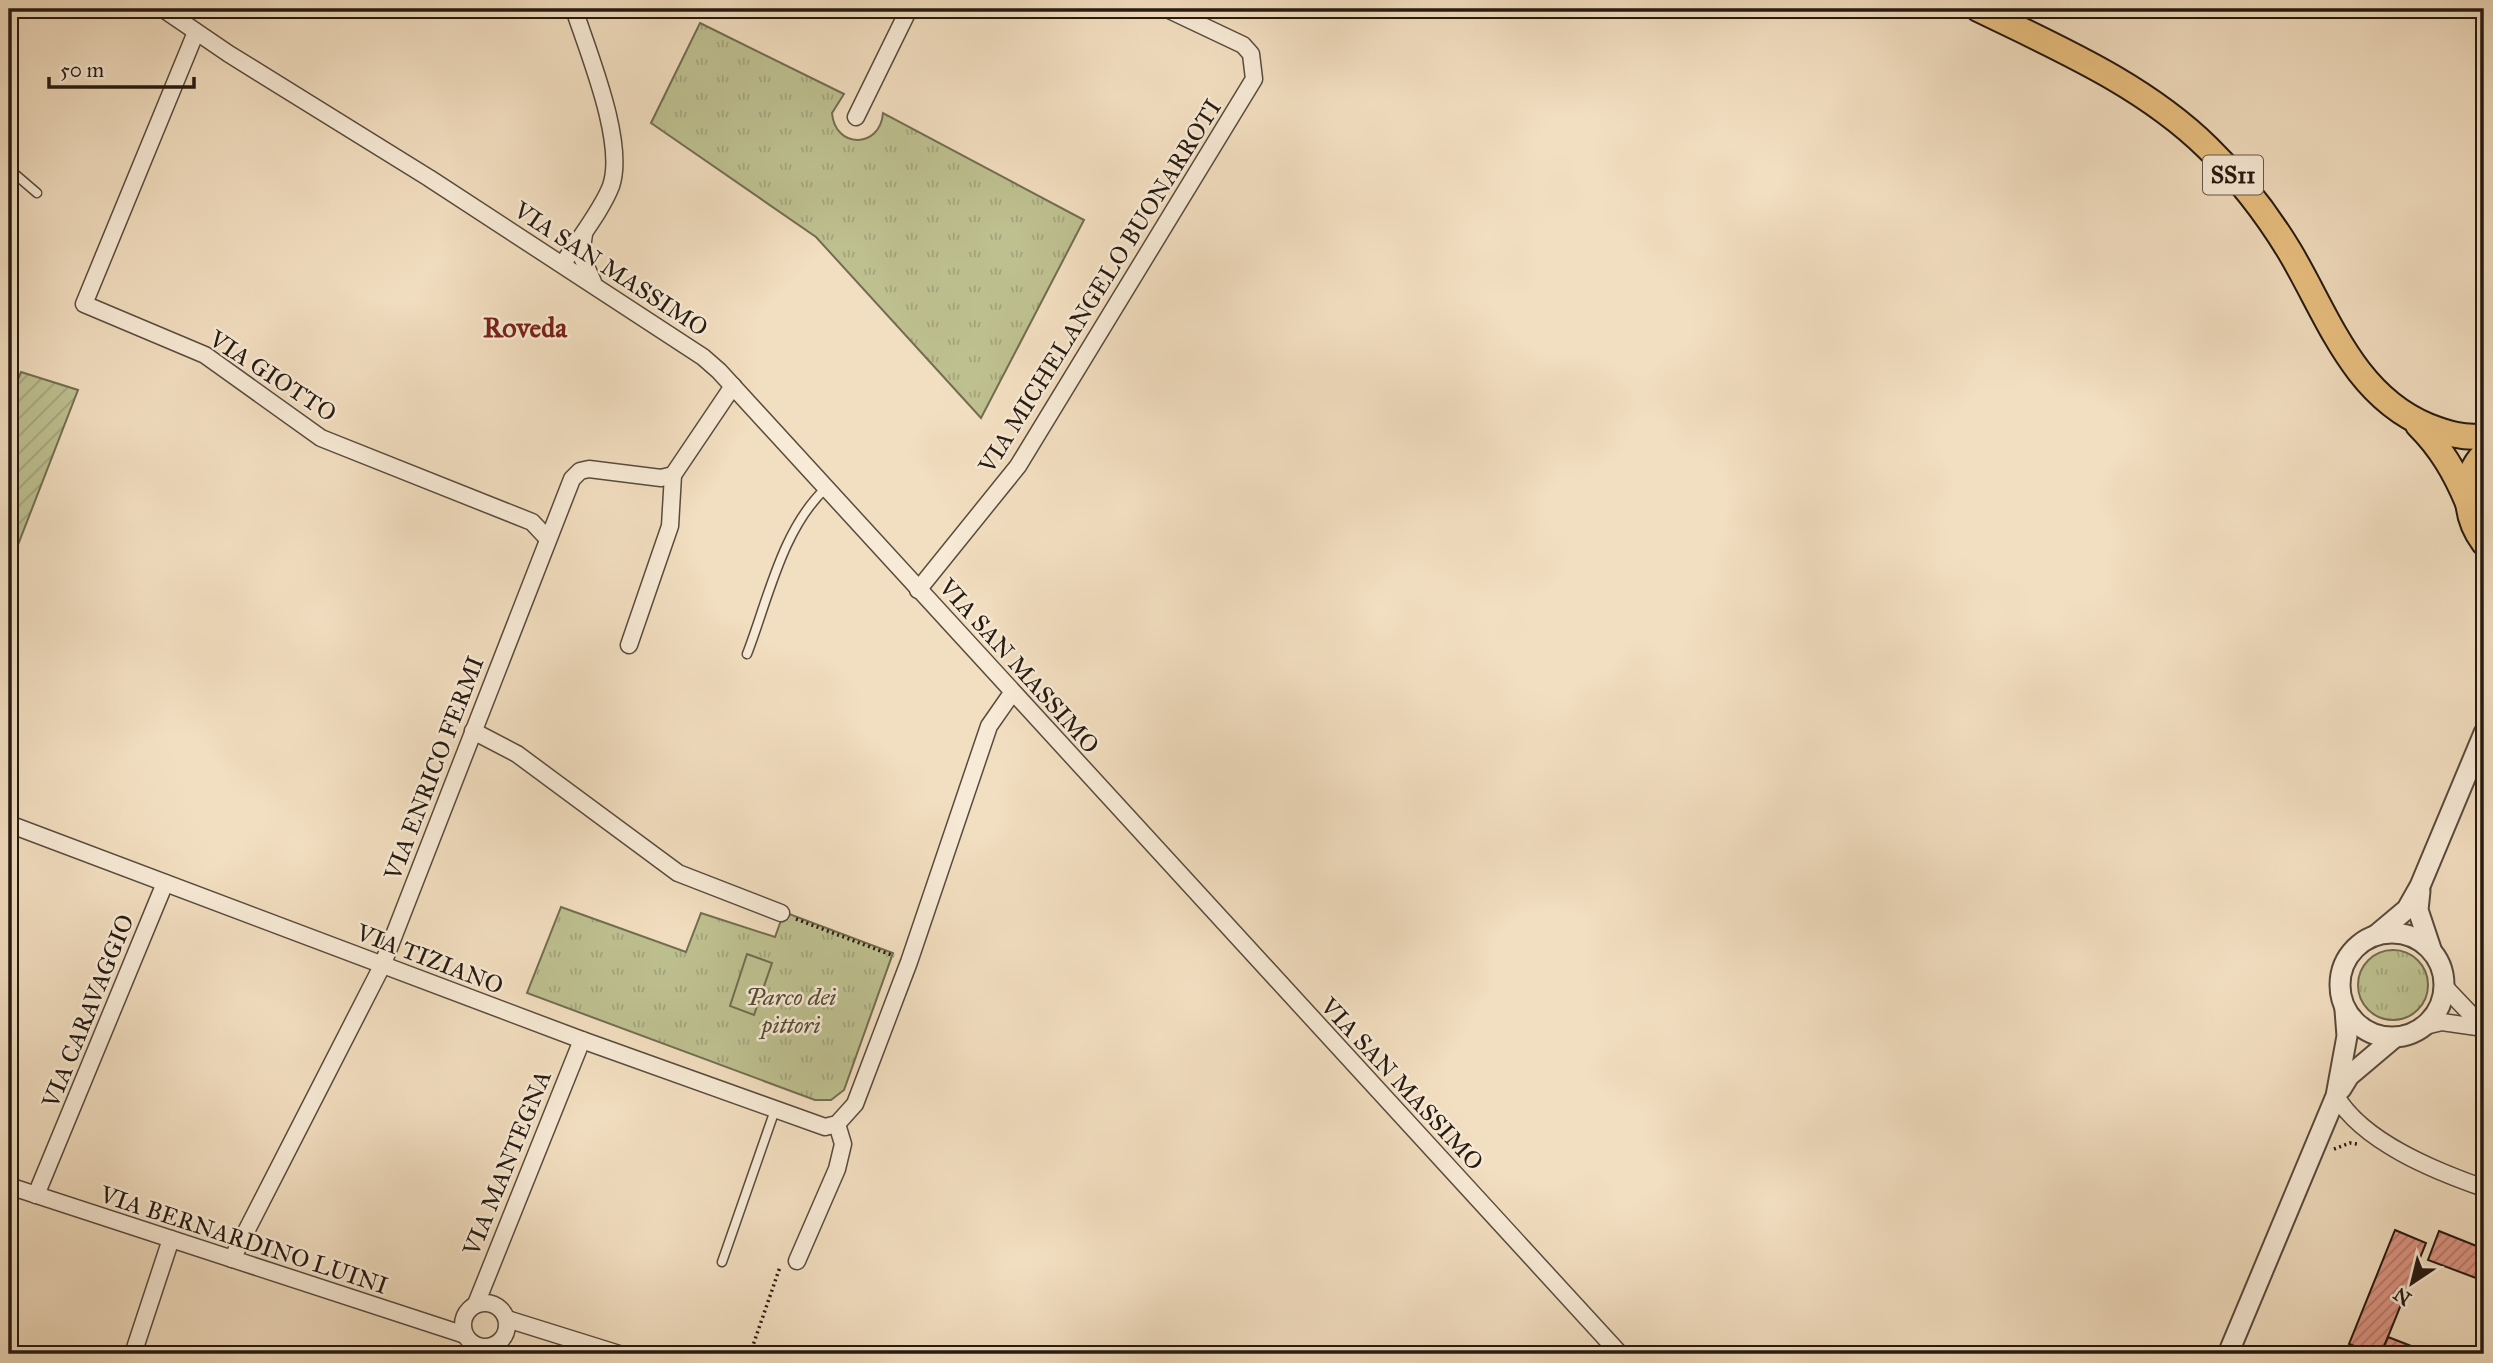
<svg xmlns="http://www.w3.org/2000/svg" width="2493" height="1363" font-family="'IM FELL Great Primer',serif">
  <defs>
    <pattern id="grass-tufts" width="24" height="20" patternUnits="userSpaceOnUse" patternTransform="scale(1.75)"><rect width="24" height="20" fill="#bec090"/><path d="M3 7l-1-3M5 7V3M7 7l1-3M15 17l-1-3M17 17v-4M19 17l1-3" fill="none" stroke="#a3a47b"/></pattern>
    <pattern id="garden-furrows" width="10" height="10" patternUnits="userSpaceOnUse" patternTransform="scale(1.75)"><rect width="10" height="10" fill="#bec090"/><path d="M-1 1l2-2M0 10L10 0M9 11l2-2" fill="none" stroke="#a3a47b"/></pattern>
    <pattern id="building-hatch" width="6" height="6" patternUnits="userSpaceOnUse" patternTransform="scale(1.75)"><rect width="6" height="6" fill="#de9685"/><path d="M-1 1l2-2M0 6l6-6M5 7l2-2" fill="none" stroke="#b47a6b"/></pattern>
  </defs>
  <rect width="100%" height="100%" fill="#f2dec0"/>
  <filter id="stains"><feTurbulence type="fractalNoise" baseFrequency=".00286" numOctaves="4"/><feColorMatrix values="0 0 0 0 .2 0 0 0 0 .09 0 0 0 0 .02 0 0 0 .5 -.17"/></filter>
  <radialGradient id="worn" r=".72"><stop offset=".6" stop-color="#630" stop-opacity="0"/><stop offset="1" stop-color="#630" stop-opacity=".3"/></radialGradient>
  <g fill="url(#grass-tufts)" stroke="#726d50" stroke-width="2">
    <path d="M 700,23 L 844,94 L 832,113 C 835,149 880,149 883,113 L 1084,220 L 981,418 L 816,237 L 651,123 Z"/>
    <polygon points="561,907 686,952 701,913 775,937 784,912 893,953 844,1090 831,1100 815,1100 527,993"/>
    <circle cx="2393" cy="985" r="35"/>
  </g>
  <polygon fill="url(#garden-furrows)" stroke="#726d50" stroke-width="2" points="21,372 78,390 9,568 9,401"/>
  <polygon fill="#bec090" stroke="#726d50" stroke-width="2" points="747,954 772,963 754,1015 730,1006"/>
  <g fill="url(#building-hatch)" stroke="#261a11" stroke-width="2">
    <polygon points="2395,1230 2426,1243 2381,1354 2376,1354 2349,1344"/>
    <polygon points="2439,1231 2484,1249 2484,1281 2428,1260"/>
    <polygon points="2388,1337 2432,1354 2381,1354"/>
  </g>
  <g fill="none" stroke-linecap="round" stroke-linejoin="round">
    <g stroke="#594b3d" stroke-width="11">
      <g id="service">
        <polyline points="9,11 10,9"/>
        <polyline points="9,169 37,193"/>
        <path d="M 747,654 C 768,600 782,529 826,488"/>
        <polyline points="722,1262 775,1110"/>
      </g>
    </g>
    <g stroke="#594b3d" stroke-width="19">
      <g id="minor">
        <polyline points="163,9 229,54 429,178 703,357 719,371 1620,1354"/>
        <polyline points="196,32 84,304 205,355 321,438 532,522 548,539"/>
        <polyline points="856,117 909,9"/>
        <polyline points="584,234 581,255 593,282"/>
        <path d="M 563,264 C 577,241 602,210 611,186 C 626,143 588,52 574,9"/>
        <polyline points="918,590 1018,466 1254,79 1251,54 1243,45 1167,9"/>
        <polyline points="629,645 670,526 673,475"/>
        <polyline points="473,731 517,754 678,873 781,913"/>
        <polyline points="9,824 582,1040 825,1127 837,1124 855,1104 909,962 989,726 1012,693"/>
        <polyline points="2444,986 2482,1026"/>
        <polyline points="2425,1026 2442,1022 2484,1028"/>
        <path d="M 2336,1096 C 2363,1142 2435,1171 2484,1188"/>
        <polyline points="9,1186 465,1335"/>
        <polyline points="36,1195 165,883"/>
        <polyline points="232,1259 382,966 572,479 580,471 589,469 661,478 673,475 733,386"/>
        <polyline points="797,1261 837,1169 843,1144 837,1124"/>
        <circle cx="485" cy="1325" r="22"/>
        <polyline points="476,1304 582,1040"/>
        <polyline points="507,1319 619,1354"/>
        <polyline points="133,1354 171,1239"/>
      </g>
    </g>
    <g stroke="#594b3d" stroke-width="23">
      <g id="tertiary">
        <polyline points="2420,891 2418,910 2431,949"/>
        <circle cx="2392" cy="985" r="52"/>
        <polyline points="2376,935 2407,909 2420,886 2484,733"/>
        <polyline points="2341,1089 2349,1076 2394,1038"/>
        <polyline points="2228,1354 2336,1096 2347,1036 2345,1010"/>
      </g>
    </g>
    <g stroke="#261a11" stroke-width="28">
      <g id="primary">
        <path d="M 1978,9 C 2058,48 2144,85 2208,148 C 2240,179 2267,214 2290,252 C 2328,316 2353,395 2428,426 C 2446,433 2464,439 2484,436"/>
        <path d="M 2418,425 C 2441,448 2455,472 2468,503"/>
        <path d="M 2484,454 C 2460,478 2465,518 2484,543"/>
      </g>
    </g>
    <g stroke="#261a11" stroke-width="3.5" stroke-dasharray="2 3.5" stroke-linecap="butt">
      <polyline points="796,919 894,956"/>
      <polyline points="2334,1149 2350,1143 2357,1144"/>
      <polyline points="750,1354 780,1267"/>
    </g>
    <use href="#service" stroke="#f7ead6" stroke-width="8"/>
    <use href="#minor" stroke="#f7ead6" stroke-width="16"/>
    <use href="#tertiary" stroke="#f7ead6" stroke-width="19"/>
    <use href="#primary" stroke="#e9bf80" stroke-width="24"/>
  </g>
  <g text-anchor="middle" stroke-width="5" stroke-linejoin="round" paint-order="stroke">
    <rect fill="#f7ead6" stroke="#65584c" stroke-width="2" x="2203" y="155.5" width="60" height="39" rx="5"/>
    <g font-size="23" font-weight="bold" fill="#261a11">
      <text x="2233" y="183">SS11</text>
    </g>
    <g font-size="24" fill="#261a11" stroke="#f7ead6">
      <text transform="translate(611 269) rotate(33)" y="8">VIA SAN MASSIMO</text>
      <text transform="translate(1100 286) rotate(-58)" y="8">VIA MICHELANGELO BUONARROTI</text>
      <text transform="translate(273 376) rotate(33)" y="8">VIA GIOTTO</text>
      <text transform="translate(1019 666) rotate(48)" y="8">VIA SAN MASSIMO</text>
      <text transform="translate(434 768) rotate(-69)" y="8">VIA ENRICO FERMI</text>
      <text transform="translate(430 959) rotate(21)" y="8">VIA TIZIANO</text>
      <text transform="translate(88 1011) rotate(-68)" y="8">VIA CARAVAGGIO</text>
      <text transform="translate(1402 1084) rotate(47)" y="8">VIA SAN MASSIMO</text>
      <text transform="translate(507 1163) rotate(-68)" y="8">VIA MANTEGNA</text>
      <text transform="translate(244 1240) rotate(18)" y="8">VIA BERNARDINO LUINI</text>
    </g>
    <g font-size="24" font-style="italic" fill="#544c37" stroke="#f7ead6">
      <text x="791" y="1005">Parco dei<tspan x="791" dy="28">pittori</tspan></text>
    </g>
    <g font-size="28" font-weight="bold" fill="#7a1f14" stroke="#f7ead6">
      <text x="525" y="337">Roveda</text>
    </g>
  </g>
  <rect width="2493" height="1363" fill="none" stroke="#f2dec0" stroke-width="35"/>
  <rect x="10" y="10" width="2472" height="1342" fill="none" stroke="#261a11" stroke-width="3.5"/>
  <rect x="18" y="18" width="2458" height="1328" fill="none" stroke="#261a11" stroke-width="2"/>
  <g transform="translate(2412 1283) rotate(215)" stroke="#f7ead6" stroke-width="5" paint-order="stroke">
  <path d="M0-5L12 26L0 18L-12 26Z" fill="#261a11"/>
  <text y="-10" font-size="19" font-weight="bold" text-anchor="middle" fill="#261a11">N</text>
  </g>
  <path d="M49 77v10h145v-10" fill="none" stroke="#261a11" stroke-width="3.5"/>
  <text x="60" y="77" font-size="21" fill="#261a11" stroke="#f7ead6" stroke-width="5" paint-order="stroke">50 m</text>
  <rect width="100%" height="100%" filter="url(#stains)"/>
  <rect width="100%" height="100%" fill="url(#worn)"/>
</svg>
